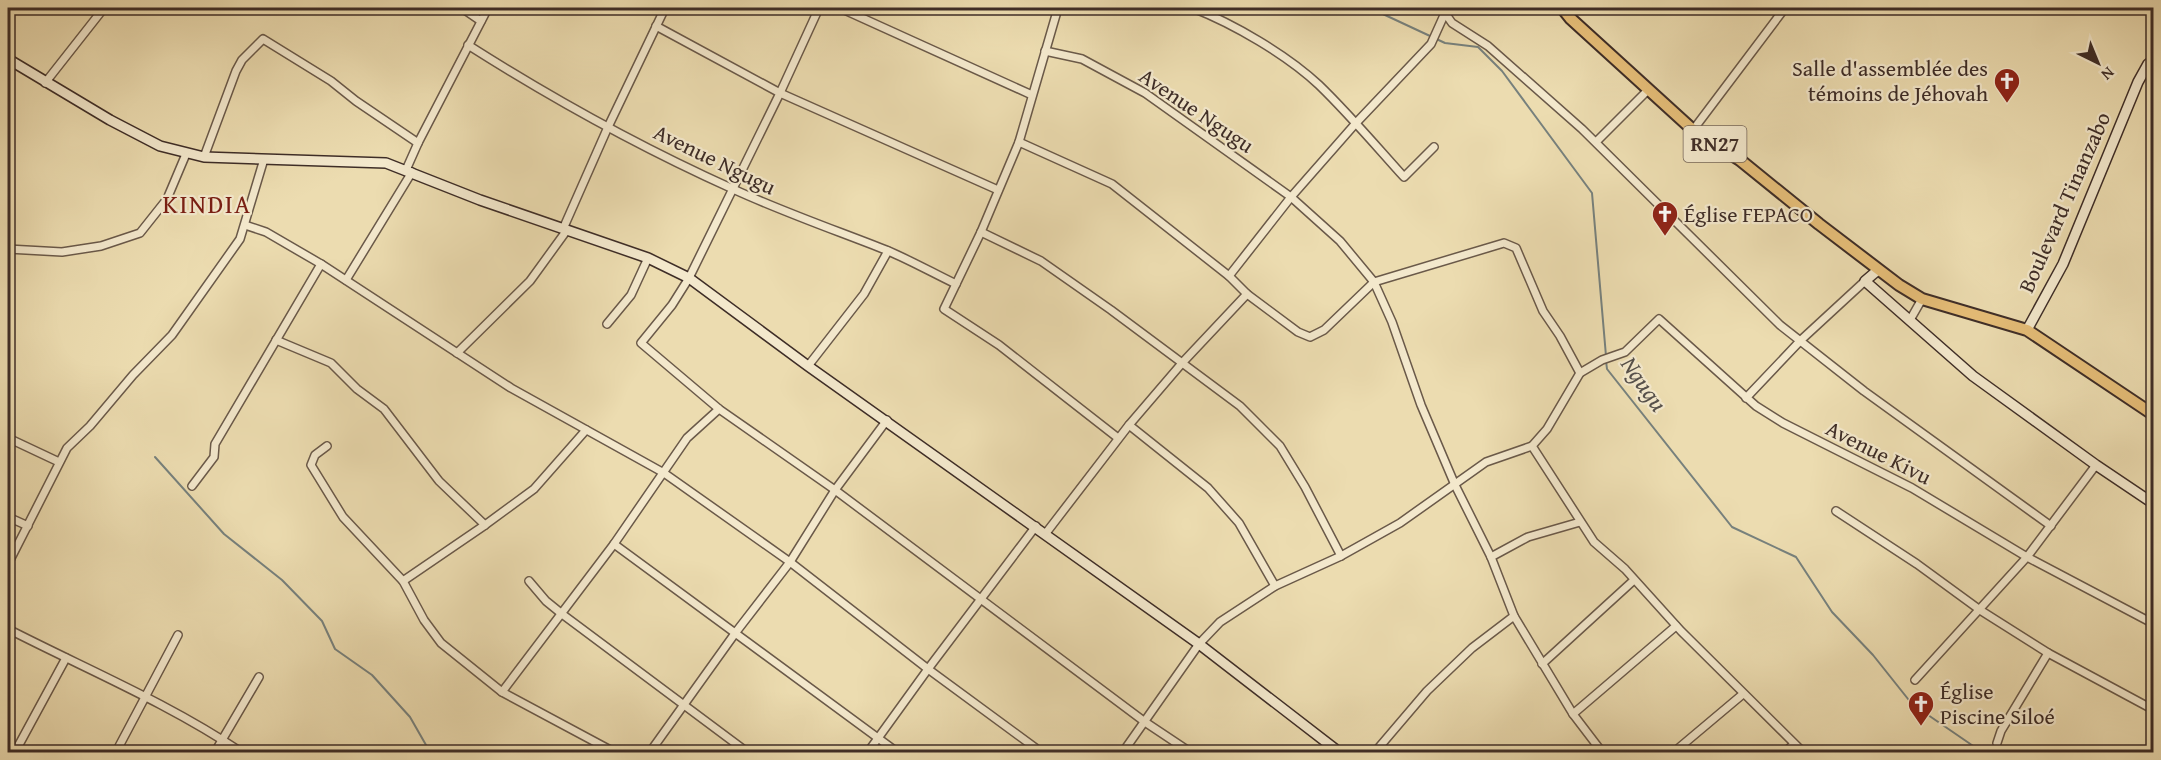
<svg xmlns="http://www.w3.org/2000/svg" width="2161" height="760" font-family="'Gentium Book Plus',serif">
  <rect width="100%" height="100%" fill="#ecdcb0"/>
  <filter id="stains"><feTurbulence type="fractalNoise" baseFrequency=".00333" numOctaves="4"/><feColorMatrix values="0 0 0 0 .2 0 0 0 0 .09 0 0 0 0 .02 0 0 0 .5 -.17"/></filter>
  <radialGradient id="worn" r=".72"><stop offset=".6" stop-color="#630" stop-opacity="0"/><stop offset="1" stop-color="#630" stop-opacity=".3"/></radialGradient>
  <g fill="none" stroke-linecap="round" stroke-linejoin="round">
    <g stroke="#77817d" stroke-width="2">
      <polyline points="1370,8 1445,43 1478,47 1502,71 1592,193 1606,356"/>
      <polyline points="1606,361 1607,369 1732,527 1796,557 1832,612 1873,655 1912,704 1982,752"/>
      <polyline points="155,457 224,534 282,580 322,621 335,649 372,675 410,717 430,752"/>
    </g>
    <g stroke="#6a5949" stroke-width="10">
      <g id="street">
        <polyline points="462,8 481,21"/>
        <polyline points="819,8 780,93 689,278 672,305 641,343 719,409 835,490 1145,722 1190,752"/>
        <polyline points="840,8 1032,95"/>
        <polyline points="1058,8 1019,142 981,232 944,309 999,345 1118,438"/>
        <path d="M 1193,8 C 1234,24 1287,55 1319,85 C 1349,114 1376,146 1404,177 L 1434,147"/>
        <polyline points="1448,8 1445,13 1452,23 1488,46 1582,129 1780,325 1864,391 2051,526"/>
        <polyline points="656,26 780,93 998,190"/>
        <path d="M 468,45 C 553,99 642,148 733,189 C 783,212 835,230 886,250 C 910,260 933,273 956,284"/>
        <polyline points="1045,51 1082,59 1145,93 1291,197 1340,241 1374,282 1392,322 1421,405 1455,485 1491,557 1514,616 1573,714 1602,752"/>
        <polyline points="45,83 104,8"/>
        <polyline points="1693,130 1785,8"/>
        <polyline points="1019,142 1112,184 1229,276 1247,294 1298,332 1310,337 1324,330 1374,282 1504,243 1516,248 1543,311 1560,336 1580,373"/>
        <polyline points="1596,142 1647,91"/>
        <polyline points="204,157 236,71 242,60 263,39 331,81 356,101 418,143"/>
        <polyline points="406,170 418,143 488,8"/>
        <polyline points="245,225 266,232 321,264 511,388 664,473 790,562 928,669 1041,752"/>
        <polyline points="563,229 608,127 665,8"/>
        <polyline points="981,232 1041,261 1111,310 1240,406 1280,446 1305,487 1341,556"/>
        <polyline points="8,249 62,252 101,246 140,233 167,199 186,154"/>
        <polyline points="1229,276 1291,197 1356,123 1431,44 1445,13 1436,8"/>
        <polyline points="346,280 412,172"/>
        <polyline points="1910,320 1922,299"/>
        <polyline points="607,324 631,295 648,258"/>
        <polyline points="276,340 331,363 357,389 384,409 439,481 485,525"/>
        <polyline points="457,353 530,281 567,230"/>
        <polyline points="808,366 864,294 888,251"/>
        <polyline points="1746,398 1801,340 1865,281"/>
        <polyline points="1129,425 1208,488 1239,523 1275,586"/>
        <polyline points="8,438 59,462"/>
        <polyline points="327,446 315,455 311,465 343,517 403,581 424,620 441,643 502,692 614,752"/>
        <polyline points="1532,446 1594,542 1625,569 1681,631 1800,749 1807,752"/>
        <polyline points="192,486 214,457 215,444 321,264"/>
        <polyline points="1836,511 1917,564 1980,610 2048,653 2154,710"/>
        <polyline points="8,517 28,526"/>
        <polyline points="1046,533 1129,425 1183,362 1247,294"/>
        <polyline points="614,544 897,752"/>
        <polyline points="1491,557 1528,537 1580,522"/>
        <polyline points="8,564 67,448 90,426 133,375 172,335 240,239 264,159"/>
        <polyline points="403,581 485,525 534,489 586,430"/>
        <polyline points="529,581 546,601 562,614 747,752"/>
        <path d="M 8,629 C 86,669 168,703 241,752"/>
        <polyline points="1542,664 1634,580"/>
        <polyline points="1915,680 2027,557 2096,465"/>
        <polyline points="502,692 614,544 687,438 719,409"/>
        <polyline points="1573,714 1676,626"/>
        <polyline points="1997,743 2001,731 2048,653"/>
        <polyline points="15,752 66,658"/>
        <polyline points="116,752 178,635"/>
        <polyline points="215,752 259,677"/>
        <polyline points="650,752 736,632 790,562 835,490 887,420"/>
        <polyline points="868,752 928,669 1036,526"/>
        <polyline points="1123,752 1199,644 1220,622 1275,586 1341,556 1400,523 1486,462 1532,446 1547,429 1580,373 1602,360 1625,352 1659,319 1756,406 1783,423 1912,488 2027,557 2154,624"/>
        <polyline points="1375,752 1427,691 1472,648 1514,616"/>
        <polyline points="1674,752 1743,694"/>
        <polyline points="1785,752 1794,744"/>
      </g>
    </g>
    <g stroke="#3e2d27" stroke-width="12">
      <g id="secondary">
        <polyline points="8,59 110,120 160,146 204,157 386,163 480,200 648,258 689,278 808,366 1199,644 1339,752"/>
        <polyline points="1878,270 1865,281 1973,376 2096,465 2154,504"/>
        <polyline points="2027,330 2063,264 2138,82 2148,64 2154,59"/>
      </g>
    </g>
    <g stroke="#3e2d27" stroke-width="14">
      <polyline id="primary" points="1562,8 1570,18 1693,130 1740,160 1819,224 1899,285 1922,299 2027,330 2154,415"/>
    </g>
    <use href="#street" stroke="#f3e8cc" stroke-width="7"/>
    <use href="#secondary" stroke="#f3e8cc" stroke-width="9"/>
    <use href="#primary" stroke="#e6be78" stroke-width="10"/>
  </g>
  <defs>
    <g id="church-pin" transform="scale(1.35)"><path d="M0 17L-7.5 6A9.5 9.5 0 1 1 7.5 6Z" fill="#8f2418" stroke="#f3e8cc"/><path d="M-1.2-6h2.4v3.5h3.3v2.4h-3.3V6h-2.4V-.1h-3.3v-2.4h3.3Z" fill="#fff"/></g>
  </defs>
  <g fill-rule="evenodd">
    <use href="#church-pin" x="2007" y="81"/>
    <use href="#church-pin" x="1665" y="214"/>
    <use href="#church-pin" x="1921" y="704"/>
  </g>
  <g text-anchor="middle" stroke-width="4.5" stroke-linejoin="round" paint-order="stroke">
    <rect fill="#f3e8cc" stroke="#746558" stroke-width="1.5" x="1683.5" y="126" width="63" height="36" rx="4.5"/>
    <g font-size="21" font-weight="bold" fill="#3e2d27">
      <text x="1715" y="151">RN27</text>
    </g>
    <g font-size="22" fill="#3e2d27" stroke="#f3e8cc" text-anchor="start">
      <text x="1988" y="76" text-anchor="end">Salle d'assemblée des<tspan x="1988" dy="25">témoins de Jéhovah</tspan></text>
      <text x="1684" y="222">Église FEPACO</text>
      <text x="1940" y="699">Église<tspan x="1940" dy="25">Piscine Siloé</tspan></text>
    </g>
    <g font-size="22" fill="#3e2d27" stroke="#f3e8cc">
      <text transform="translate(1197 110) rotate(34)" y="8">Avenue Ngugu</text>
      <text transform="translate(715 159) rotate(26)" y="8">Avenue Ngugu</text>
      <text transform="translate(2064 202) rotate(-66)" y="8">Boulevard Tinanzabo</text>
      <text transform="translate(1879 452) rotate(27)" y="8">Avenue Kivu</text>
    </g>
    <g font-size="24" font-style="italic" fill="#56504b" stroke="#f3e8cc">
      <text transform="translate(1644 384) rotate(55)" y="8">Ngugu</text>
    </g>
    <g font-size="26" letter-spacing="1.5" fill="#7a1f14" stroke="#f3e8cc">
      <text x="207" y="213">KINDIA</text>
    </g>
  </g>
  <rect width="2161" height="760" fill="none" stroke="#ecdcb0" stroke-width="30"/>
  <rect x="9" y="9" width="2143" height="742" fill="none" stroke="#3e2d27" stroke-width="3"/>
  <rect x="15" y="15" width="2131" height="730" fill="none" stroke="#3e2d27" stroke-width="1.5"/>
  <g transform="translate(2098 63) rotate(137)" stroke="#f3e8cc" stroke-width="4.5" paint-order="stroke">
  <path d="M0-4.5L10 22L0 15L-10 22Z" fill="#3e2d27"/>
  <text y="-9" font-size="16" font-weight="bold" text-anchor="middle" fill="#3e2d27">N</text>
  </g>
  <rect width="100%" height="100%" filter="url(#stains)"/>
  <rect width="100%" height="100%" fill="url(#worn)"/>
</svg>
